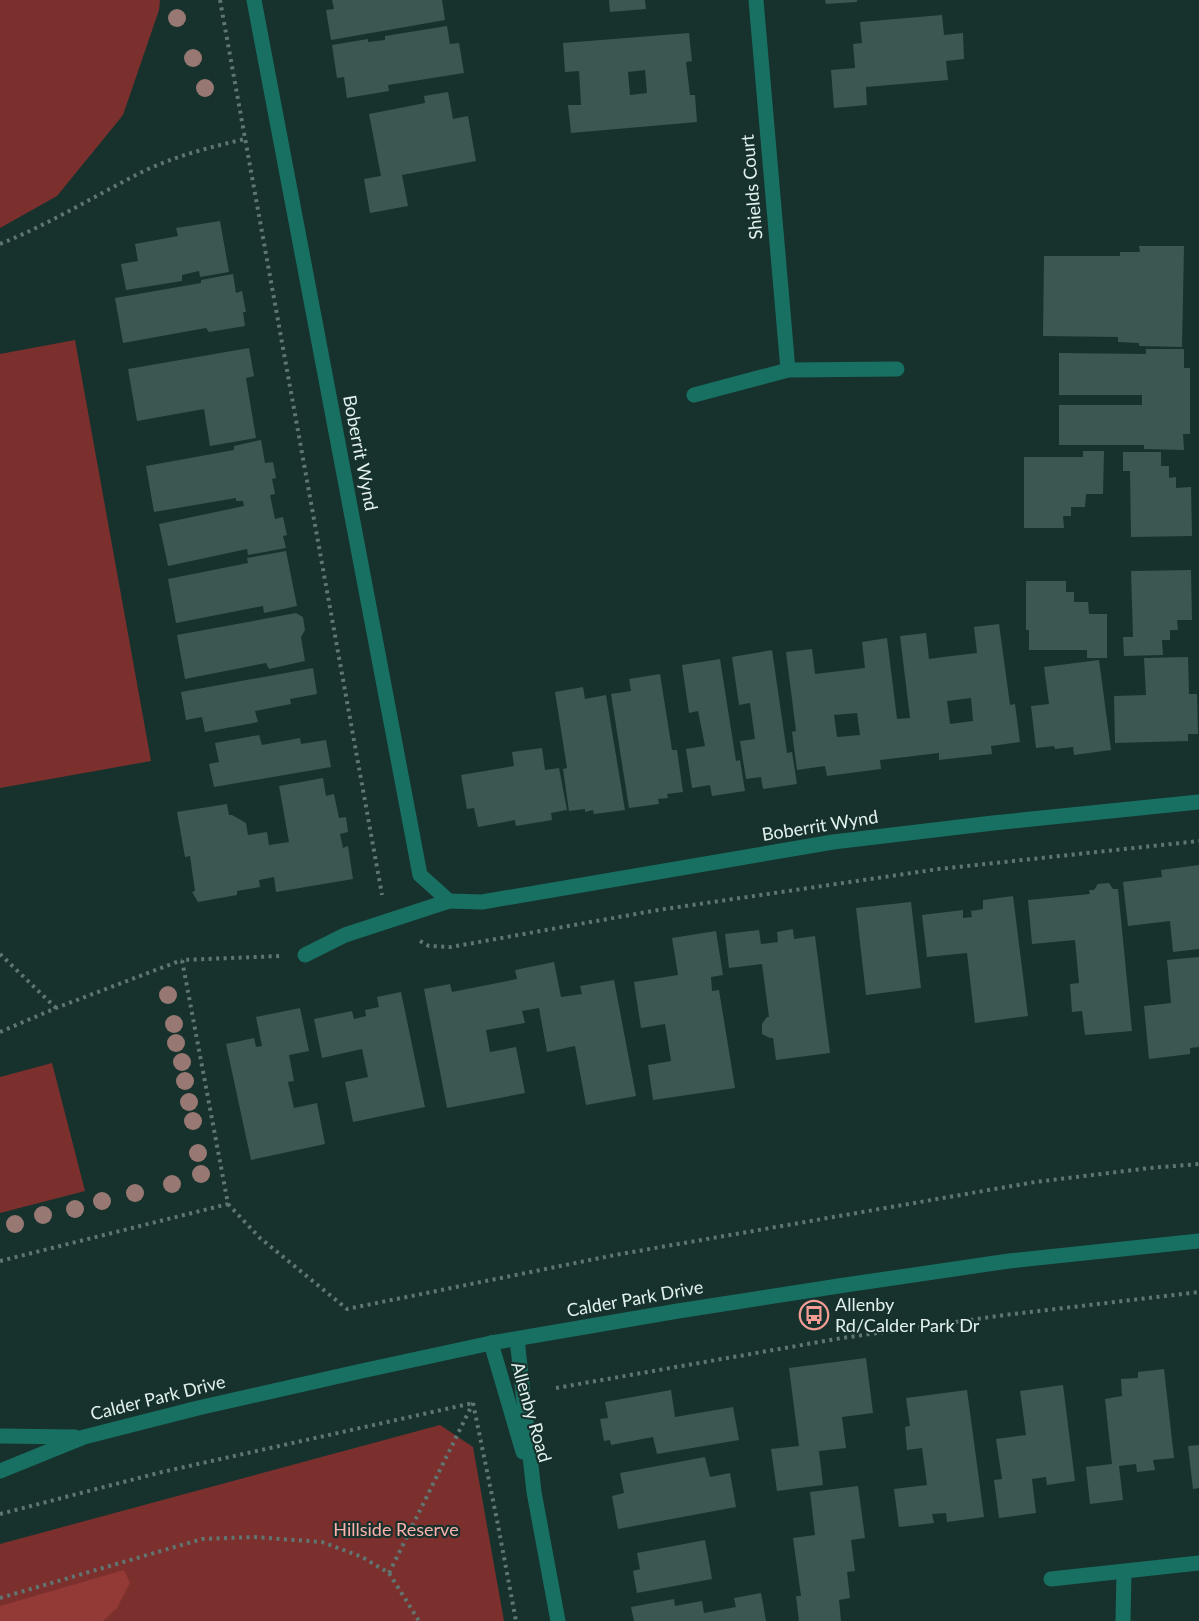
<svg xmlns="http://www.w3.org/2000/svg" width="1199" height="1621" font-family="Lato,sans-serif">
  <rect width="100%" height="100%" fill="#17322d"/>
  <g fill="#7c302d">
    <polygon points="0,0 160,0 159,10 123,115 57,196 0,228"/>
    <polygon points="75,340 151,761 0,788 0,354"/>
    <polygon points="52,1063 85,1191 0,1213 0,1077"/>
    <polygon points="440,1425 473,1447 504,1621 0,1621 0,1544"/>
  </g>
  <polygon fill="#933936" points="124,1570 130,1583 117,1608 103,1621 0,1621 0,1606"/>
  <g fill="#3b5751" fill-rule="evenodd">
    <polygon points="332,0 442,0 445,20 331,40 326,10 334,9"/>
    <polygon points="609,0 645,0 646,9 610,12"/>
    <polygon points="825,0 857,0 857,2 826,4"/>
    <polygon points="942,15 944,35 963,33 964,59 946,61 948,80 866,87 867,105 834,108 831,70 855,68 853,44 862,43 860,22"/>
    <polygon points="447,26 450,44 459,43 464,73 388,85 389,91 347,98 344,77 337,78 332,45 368,39 368,42 385,40 385,36"/>
    <path d="M 689,33 L 692,61 L 686,62 L 690,95 L 695,95 L 697,122 L 571,133 L 568,105 L 581,105 L 580,87 L 579,71 L 565,72 L 563,43 ZM 645,70 L 647,93 L 630,95 L 628,72 Z"/>
    <polygon points="448,92 453,119 468,116 476,161 402,175 408,206 370,213 364,179 381,176 369,114 425,103 424,96"/>
    <polygon points="220,221 229,272 200,277 199,271 182,275 182,281 126,290 121,264 138,261 135,244 178,236 176,228"/>
    <polygon points="1139,246 1184,246 1182,347 1139,346 1139,343 1118,342 1118,337 1043,336 1044,256 1120,256 1120,252 1140,252"/>
    <polygon points="233,274 236,293 242,291 246,312 243,312 245,326 209,332 206,328 123,343 115,298 201,283 201,280"/>
    <polygon points="249,348 254,376 246,378 256,438 210,446 204,409 137,421 128,369"/>
    <polygon points="1146,349 1184,349 1184,368 1190,368 1190,434 1183,434 1184,450 1144,449 1144,445 1059,445 1059,405 1142,405 1142,395 1059,395 1059,353 1146,354"/>
    <polygon points="261,440 265,463 273,462 276,478 272,479 275,494 270,495 275,519 283,517 287,535 283,536 286,548 248,555 247,549 168,566 159,524 244,506 243,501 236,501 236,498 154,512 146,466 234,450 234,446"/>
    <polygon points="1083,451 1104,451 1103,494 1086,494 1085,507 1071,507 1071,516 1063,516 1064,528 1024,528 1024,457 1083,457"/>
    <polygon points="1123,452 1161,452 1161,466 1169,466 1169,478 1176,477 1176,488 1191,487 1192,536 1131,537 1130,471 1123,471"/>
    <polygon points="286,551 297,606 264,613 263,606 176,623 168,579 248,563 247,558"/>
    <polygon points="1191,570 1192,620 1177,620 1178,630 1170,630 1170,640 1162,640 1163,655 1124,656 1123,637 1133,637 1131,571"/>
    <polygon points="1026,581 1066,581 1066,592 1074,592 1074,602 1088,602 1089,614 1107,614 1107,658 1087,658 1087,650 1029,650 1029,630 1026,630"/>
    <polygon points="296,613 303,617 305,630 301,637 305,661 269,669 266,663 185,679 177,635"/>
    <path d="M 999,624 L 1010,705 L 1015,704 L 1020,742 L 991,746 L 992,754 L 939,760 L 939,753 L 880,760 L 881,769 L 827,776 L 825,766 L 797,770 L 792,732 L 796,731 L 786,652 L 812,649 L 815,674 L 865,668 L 862,642 L 887,638 L 897,719 L 910,718 L 900,636 L 926,633 L 929,659 L 943,657 L 977,653 L 974,627 ZM 971,698 L 973,721 L 950,724 L 947,701 ZM 857,713 L 860,735 L 837,737 L 834,715 Z"/>
    <polygon points="772,650 787,753 792,752 797,784 763,789 761,777 746,779 740,741 755,739 750,703 739,705 732,657"/>
    <polygon points="1188,657 1189,694 1197,694 1198,734 1188,734 1188,741 1115,743 1114,696 1146,695 1144,658"/>
    <polygon points="720,659 736,761 740,760 745,791 712,796 710,785 692,788 686,749 705,746 698,711 689,713 682,665"/>
    <polygon points="1099,660 1111,750 1074,755 1073,747 1055,749 1054,746 1036,748 1031,706 1049,704 1044,667"/>
    <polygon points="313,668 317,694 290,699 291,704 255,711 258,722 205,732 202,717 186,720 181,692"/>
    <polygon points="660,674 672,750 677,750 683,792 667,794 668,798 658,799 659,804 629,808 611,694 631,691 629,679"/>
    <polygon points="583,687 585,699 606,695 625,810 594,814 593,810 585,812 585,809 569,811 563,769 567,768 555,692"/>
    <polygon points="259,735 262,745 300,738 301,744 326,740 331,767 214,787 209,764 219,762 215,743"/>
    <polygon points="542,748 545,770 559,768 567,810 551,813 552,820 516,826 515,820 478,827 474,808 467,809 461,775 514,766 512,752"/>
    <polygon points="323,778 326,796 334,794 339,818 346,817 348,832 340,834 343,848 348,846 353,879 276,892 274,877 259,880 260,887 237,891 237,895 198,902 192,892 195,891 190,856 185,857 177,812 227,804 229,815 232,815 246,823 248,835 267,832 269,845 289,842 279,786"/>
    <polygon points="1199,865 1199,949 1173,952 1170,921 1128,926 1123,882 1162,877 1161,870"/>
    <polygon points="1109,883 1113,889 1118,889 1132,1031 1085,1035 1082,1011 1072,1012 1070,984 1079,983 1075,940 1032,944 1028,900 1090,894 1089,890 1094,890 1098,884"/>
    <polygon points="1013,896 1028,1016 975,1023 967,953 927,957 922,915 963,910 963,918 972,917 971,911 983,909 983,900"/>
    <polygon points="911,902 921,988 866,995 856,908"/>
    <polygon points="793,929 794,939 815,936 830,1053 776,1060 773,1038 770,1038 762,1034 762,1024 767,1017 769,1017 762,964 729,968 725,934 759,930 761,944 778,942 777,932"/>
    <polygon points="716,931 723,975 711,977 712,991 719,990 735,1088 653,1100 648,1065 671,1061 665,1024 641,1028 634,982 678,975 672,938"/>
    <polygon points="1199,957 1199,1047 1190,1048 1190,1054 1149,1059 1144,1006 1171,1003 1167,960"/>
    <polygon points="554,962 561,997 582,994 580,986 614,980 636,1096 586,1105 575,1046 547,1052 539,1008 522,1011 525,1023 486,1030 490,1052 516,1047 525,1093 447,1108 424,989 450,984 452,992 517,979 515,970"/>
    <polygon points="401,992 425,1107 353,1122 345,1082 368,1077 362,1049 322,1058 314,1019 352,1011 354,1019 366,1016 365,1010 379,1007 377,997"/>
    <polygon points="300,1008 309,1051 289,1055 294,1081 288,1082 294,1108 317,1103 325,1144 251,1160 226,1044 254,1038 256,1047 262,1046 256,1017"/>
    <polygon points="866,1358 873,1413 842,1417 846,1448 819,1451 823,1485 777,1491 771,1449 799,1446 789,1368"/>
    <polygon points="1164,1369 1174,1458 1153,1460 1155,1470 1137,1472 1136,1464 1119,1466 1123,1500 1090,1504 1086,1467 1112,1464 1105,1399 1122,1396 1121,1379 1138,1378 1138,1372"/>
    <polygon points="1063,1385 1075,1481 1047,1485 1046,1477 1032,1479 1036,1513 999,1518 994,1480 1002,1479 996,1439 1026,1435 1020,1391"/>
    <polygon points="671,1390 675,1417 733,1407 739,1440 657,1454 653,1437 611,1445 610,1440 604,1441 600,1419 608,1418 605,1402"/>
    <polygon points="967,1390 984,1517 947,1522 946,1513 932,1514 934,1523 899,1527 894,1489 927,1485 922,1448 907,1450 905,1427 910,1426 906,1398"/>
    <polygon points="1199,1445 1199,1488 1193,1489 1188,1446"/>
    <polygon points="705,1457 710,1477 730,1473 736,1507 618,1529 612,1496 624,1493 620,1473"/>
    <polygon points="858,1486 865,1538 851,1540 855,1571 847,1572 850,1598 839,1600 841,1621 799,1621 796,1596 801,1596 793,1538 815,1535 810,1492"/>
    <polygon points="705,1540 712,1579 637,1593 633,1571 640,1569 637,1553"/>
    <polygon points="761,1593 766,1621 634,1621 631,1607 674,1599 675,1606 702,1601 704,1613 736,1607 734,1598"/>
  </g>
  <g fill="none" stroke-linecap="round" stroke-linejoin="round">
    <g stroke="#5f7672" stroke-width="4" stroke-dasharray="3 4.5" stroke-linecap="butt">
      <polyline points="220,0 382,895"/>
      <path d="M 0,244 C 50,224 96,195 144,171 C 176,156 210,147 245,139"/>
      <polyline points="420,941 429,946 451,947 658,910 939,869 1199,841"/>
      <polyline points="0,954 56,1008"/>
      <polyline points="0,1032 56,1008 182,960"/>
      <polyline points="228,1204 260,1238 347,1309 615,1255 1035,1182 1150,1168 1199,1164"/>
      <polyline points="0,1261 228,1204 182,960 280,956"/>
      <polyline points="556,1388 842,1338 1005,1315 1199,1292"/>
      <polyline points="473,1403 497,1520 516,1621"/>
      <polyline points="0,1514 162,1472 473,1403"/>
      <polyline points="389,1573 473,1403"/>
      <polyline points="0,1598 202,1539 254,1537 322,1542 362,1557 389,1573 419,1621"/>
    </g>
    <g stroke="#187062" stroke-width="15">
      <polyline points="694,395 788,370 897,369"/>
      <polyline points="305,955 345,935 449,901"/>
    </g>
    <g stroke="#187062" stroke-width="15">
      <polyline points="254,0 420,875 449,901 482,902 833,842 993,823 1199,802"/>
      <polyline points="756,0 788,370"/>
      <polyline points="517,1339 534,1492 558,1621"/>
      <polyline points="491,1343 523,1452"/>
      <polyline points="1051,1579 1199,1563"/>
      <polyline points="1123,1621 1124,1572"/>
    </g>
    <g stroke="#187062" stroke-width="15">
      <polyline points="0,1436 75,1437"/>
      <polyline points="0,1471 84,1437 198,1408 357,1372 491,1343 678,1311 845,1285 1009,1261 1199,1241"/>
    </g>
  </g>
  <g fill="#977872">
    <circle cx="177" cy="18" r="9"/>
    <circle cx="193" cy="58" r="9"/>
    <circle cx="205" cy="88" r="9"/>
    <circle cx="168" cy="995" r="9"/>
    <circle cx="174" cy="1024" r="9"/>
    <circle cx="176" cy="1043" r="9"/>
    <circle cx="182" cy="1062" r="9"/>
    <circle cx="185" cy="1081" r="9"/>
    <circle cx="189" cy="1102" r="9"/>
    <circle cx="193" cy="1121" r="9"/>
    <circle cx="198" cy="1153" r="9"/>
    <circle cx="201" cy="1174" r="9"/>
    <circle cx="172" cy="1184" r="9"/>
    <circle cx="135" cy="1193" r="9"/>
    <circle cx="102" cy="1201" r="9"/>
    <circle cx="75" cy="1209" r="9"/>
    <circle cx="43" cy="1215" r="9"/>
    <circle cx="15" cy="1224" r="9"/>
  </g>
  <defs>
    <g id="bus-ring" transform="scale(1.5)"><circle r="9.5" fill="#17322d" stroke="#f59c95" stroke-width="1.5"/><path d="M-5-6H5V4H4V6H2V4H-2V6H-4V4H-5ZM-3.5-4V0h7V-4ZM-3.5 1.2v1.5H-2V1.2ZM2 1.2v1.5H3.5V1.2Z" fill="#f59c95"/></g>
  </defs>
  <g fill-rule="evenodd">
    <use href="#bus-ring" x="814" y="1315"/>
  </g>
  <g text-anchor="middle" stroke-width="4.5" stroke-linejoin="round" paint-order="stroke">
    <g font-size="18" fill="#e2f1ee" stroke="#17322d">
      <text transform="translate(752 187) rotate(-95)" y="6">Shields Court</text>
      <text transform="translate(360 453) rotate(79)" y="6">Boberrit Wynd</text>
      <text transform="translate(820 826) rotate(-9)" y="6">Boberrit Wynd</text>
      <text transform="translate(635 1299) rotate(-10)" y="6">Calder Park Drive</text>
      <text transform="translate(158 1398) rotate(-14)" y="6">Calder Park Drive</text>
      <text transform="translate(531 1412) rotate(74)" y="6">Allenby Road</text>
    </g>
    <g font-size="18" fill="#e2f1ee" stroke="#17322d" text-anchor="start">
      <text x="835" y="1311">Allenby<tspan x="835" dy="21">Rd/Calder Park Dr</tspan></text>
    </g>
    <g font-size="18" fill="#ffb1ab" stroke="#17322d">
      <text x="396" y="1536">Hillside Reserve</text>
    </g>
  </g>
</svg>
